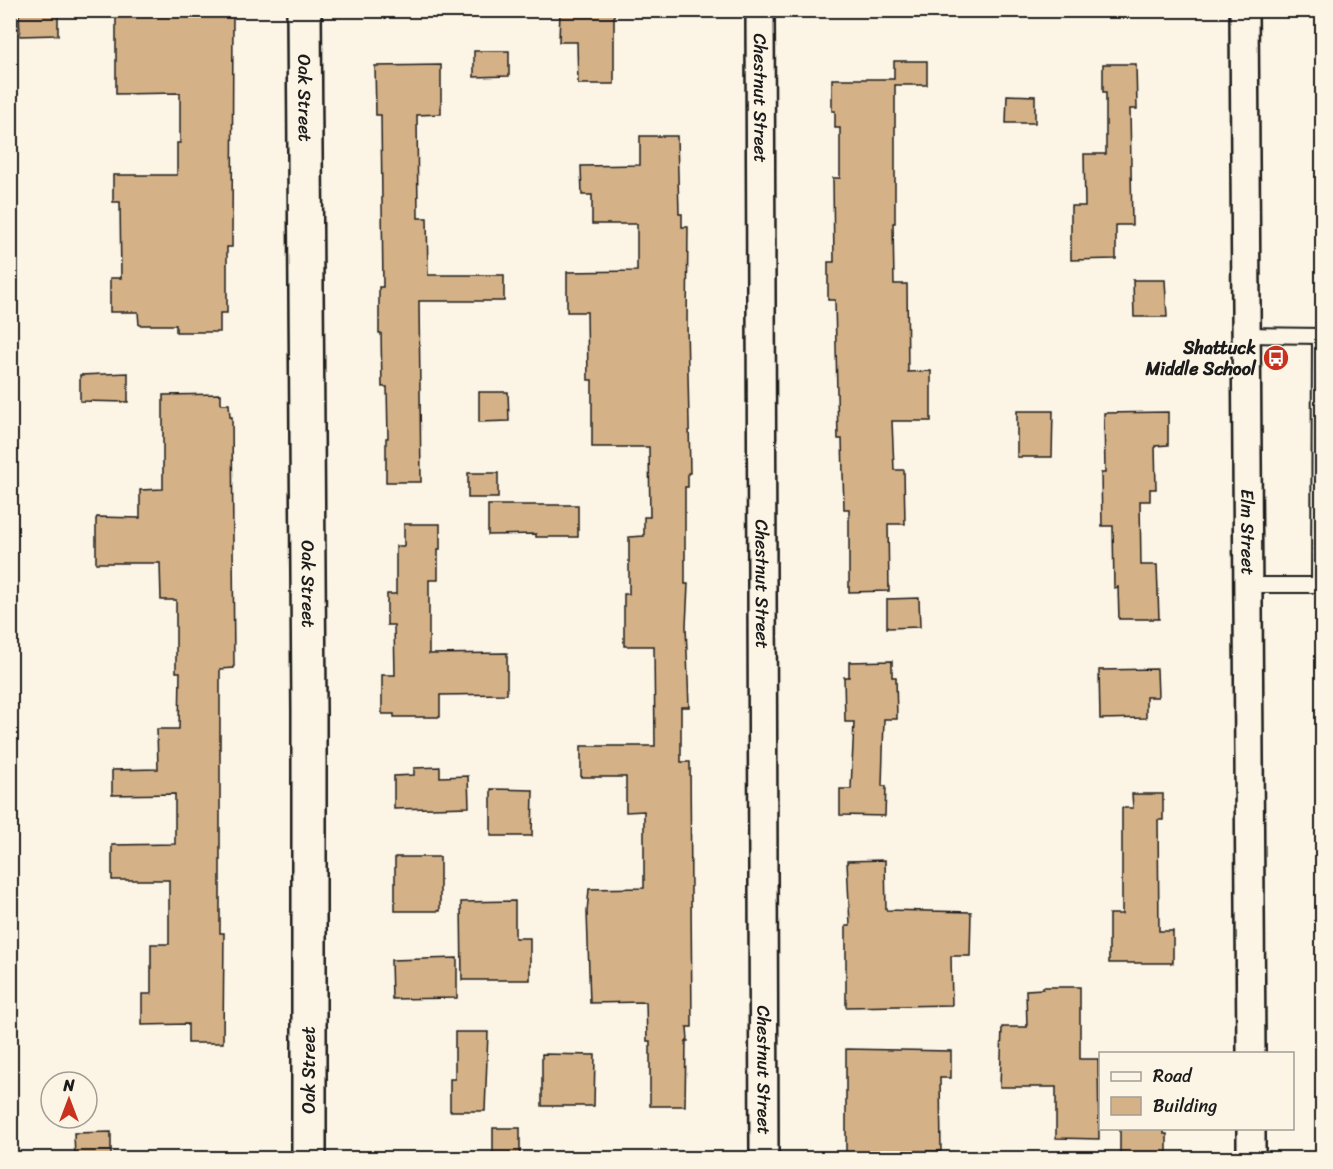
<svg xmlns="http://www.w3.org/2000/svg" width="1333" height="1169" font-family="Sriracha,sans-serif">
  <rect width="100%" height="100%" fill="#fcf5e5"/>
  <filter id="ink" filterUnits="userSpaceOnUse"><feTurbulence type="fractalNoise" baseFrequency=".0167" numOctaves="2"/><feDisplacementMap in="SourceGraphic" scale="12" xChannelSelector="R" yChannelSelector="G"/><feConvolveMatrix kernelMatrix="1 2 1 2 8 2 1 2 1" color-interpolation-filters="sRGB"/></filter>
  <g filter="url(#ink)">
    <g fill="#d5b187" stroke="#1c1c1c" stroke-width="1.5">
      <polygon points="19,10 58,10 58,35 20,36"/>
      <polygon points="116,10 233,10 232,247 227,247 227,313 220,313 220,332 176,332 176,325 139,325 138,312 110,312 110,278 121,278 120,202 113,202 113,175 177,175 177,143 180,143 180,93 116,94"/>
      <polygon points="560,10 614,10 614,84 578,84 577,42 559,42"/>
      <polygon points="474,51 509,51 509,76 474,77"/>
      <polygon points="894,61 927,61 927,85 895,85 895,223 893,223 894,284 907,284 908,372 931,371 931,421 892,421 894,470 904,470 905,524 888,524 889,591 849,592 849,509 844,509 842,439 838,439 835,300 828,300 828,262 834,262 833,178 840,178 840,128 835,128 835,111 832,111 832,79 894,79"/>
      <polygon points="1103,64 1136,64 1137,109 1130,109 1132,225 1116,225 1116,259 1071,260 1071,206 1085,206 1084,154 1106,154 1106,92 1103,92"/>
      <polygon points="441,65 441,114 417,115 418,218 427,218 428,275 504,275 504,301 419,301 421,482 386,482 386,438 388,438 387,387 382,387 381,333 379,333 379,287 383,287 381,115 376,115 375,66"/>
      <polygon points="1007,95 1035,96 1035,123 1006,123"/>
      <polygon points="640,136 677,136 679,214 682,214 682,227 688,227 687,324 690,473 688,473 688,487 685,487 685,584 688,584 686,626 689,707 681,707 681,762 690,762 692,1027 687,1027 688,1041 686,1041 685,1106 650,1106 650,1041 647,1041 646,1002 590,1003 587,912 589,889 644,888 644,811 626,812 626,777 581,777 581,746 655,746 654,646 624,646 624,594 629,594 629,537 644,536 644,517 650,517 649,447 592,447 592,380 588,380 587,312 567,312 567,272 637,271 637,224 592,224 592,195 582,195 581,166 640,165"/>
      <polygon points="1133,280 1165,280 1167,317 1134,317"/>
      <polygon points="128,373 128,402 80,401 80,375"/>
      <polygon points="479,392 508,392 509,421 479,422"/>
      <polygon points="221,394 221,404 229,404 230,417 232,417 234,668 220,669 220,933 224,933 223,1043 188,1043 188,1024 142,1025 142,994 151,994 151,944 169,944 169,880 112,880 112,845 175,844 175,794 112,795 112,770 158,769 157,729 179,729 180,672 176,672 176,600 161,600 160,563 96,563 96,519 97,517 140,518 140,490 163,489 163,395"/>
      <polygon points="1017,411 1053,411 1052,457 1017,457"/>
      <polygon points="1168,412 1168,445 1155,446 1156,489 1150,489 1150,501 1140,501 1141,565 1157,565 1159,619 1119,619 1118,587 1114,588 1113,526 1102,526 1101,473 1105,473 1104,413"/>
      <rect x="468" y="473" width="30" height="25"/>
      <polygon points="488,505 578,505 578,537 536,537 536,534 488,535"/>
      <polygon points="404,524 440,524 440,549 438,549 438,580 429,580 429,654 507,653 507,694 440,695 440,717 394,717 394,714 382,714 382,675 395,675 394,625 387,625 387,594 396,594 396,546 404,546"/>
      <polygon points="919,598 920,627 887,628 887,599"/>
      <polygon points="892,661 892,677 896,677 897,719 884,719 882,786 886,786 885,816 840,815 840,789 851,789 854,722 845,722 844,677 849,677 849,662"/>
      <polygon points="1157,669 1158,697 1146,697 1146,718 1100,719 1099,670"/>
      <polygon points="440,767 440,777 468,776 469,807 394,809 394,776 414,775 414,768"/>
      <polygon points="491,789 533,790 532,836 491,836"/>
      <polygon points="1132,794 1163,794 1163,820 1158,820 1159,931 1173,931 1173,963 1109,963 1109,914 1122,914 1122,808 1133,808"/>
      <rect x="395" y="857" width="45" height="54"/>
      <polygon points="885,860 886,910 971,912 970,956 951,956 952,1005 846,1007 846,926 850,926 847,861"/>
      <polygon points="515,901 515,938 530,938 530,980 462,980 461,902"/>
      <polygon points="457,958 457,998 392,999 391,960"/>
      <polygon points="1043,987 1080,987 1080,1059 1098,1059 1099,1139 1056,1138 1056,1087 1000,1087 1002,1027 1027,1027 1026,990 1043,989"/>
      <polygon points="455,1032 488,1032 485,1111 450,1111 450,1079 455,1079"/>
      <polygon points="846,1049 951,1051 951,1078 940,1078 941,1151 880,1152 880,1158 846,1158"/>
      <polygon points="542,1054 595,1055 594,1106 542,1106"/>
      <rect x="493" y="1128" width="27" height="30"/>
      <polygon points="1120,1128 1164,1128 1164,1134 1167,1134 1167,1158 1120,1158"/>
      <polygon points="111,1132 111,1158 75,1158 74,1133"/>
    </g>
    <g fill="none" stroke-linecap="round" stroke-linejoin="round">
      <g stroke="#1c1c1c" stroke-width="18">
        <g id="lane">
          <polyline points="1247,335 1322,336"/>
          <polyline points="1248,585 1322,585"/>
          <polyline points="1319,585 1320,336"/>
        </g>
      </g>
      <g stroke="#1c1c1c" stroke-width="32">
        <g id="street">
          <path id="s1" d="M 760,10 L 764,1158"/>
          <path id="s2" d="M 1244,10 L 1251,1054"/>
          <polyline points="1251,1128 1251,1158"/>
        </g>
      </g>
      <g stroke="#1c1c1c" stroke-width="38">
        <g id="secondary">
          <path id="s3" d="M 304,10 L 309,711 L 309,1158"/>
        </g>
      </g>
      <use href="#lane" stroke="#fcf5e5" stroke-width="14"/>
      <use href="#street" stroke="#fcf5e5" stroke-width="27"/>
      <use href="#secondary" stroke="#fcf5e5" stroke-width="33"/>
    </g>
  </g>
  <defs>
    <g id="bus-disc" transform="scale(1.35)"><circle r="9.5" fill="#c8321e" stroke="#fcf5e5"/><path d="M-5-6H5V4H4V6H2V4H-2V6H-4V4H-5ZM-3.5-4V0h7V-4ZM-3.5 1.2v1.5H-2V1.2ZM2 1.2v1.5H3.5V1.2Z" fill="#fff"/></g>
  </defs>
  <g fill-rule="evenodd">
    <use href="#bus-disc" x="1276" y="358"/>
  </g>
  <g text-anchor="middle" stroke-width="4.5" stroke-linejoin="round" paint-order="stroke">
    <g font-size="18" fill="#1c1c1c" stroke="#fcf5e5">
      <text dy="6" stroke="none"><textPath href="#s3" startOffset="88">Oak Street</textPath></text>
      <text dy="6" stroke="none"><textPath href="#s1" startOffset="88">Chestnut Street</textPath></text>
      <text dy="6" stroke="none"><textPath href="#s2" startOffset="522">Elm Street</textPath></text>
      <text dy="6" stroke="none"><textPath href="#s3" startOffset="574">Oak Street</textPath></text>
      <text dy="6" stroke="none"><textPath href="#s1" startOffset="574">Chestnut Street</textPath></text>
      <text transform="translate(309 1070) rotate(-90)" y="6">Oak Street</text>
      <text dy="6" stroke="none"><textPath href="#s1" startOffset="1060">Chestnut Street</textPath></text>
    </g>
    <g font-size="18" font-weight="bold" fill="#1c1c1c" stroke="#fcf5e5" text-anchor="end">
      <text x="1256" y="354">Shattuck<tspan x="1256" dy="21">Middle School</tspan></text>
    </g>
  </g>
  <rect width="1333" height="1169" fill="none" stroke="#fcf5e5" stroke-width="36"/>
  <rect x="18" y="18" width="1297" height="1133" fill="none" stroke="#1c1c1c" stroke-width="2" filter="url(#ink)"/>
  <rect x="1099" y="1052" width="195" height="78" fill="#fcf5e5" stroke="#a29e95" stroke-width="1.5"/>
  <rect x="1111" y="1072" width="30" height="9" fill="#fcf5e5" stroke="#a29e95" stroke-width="1.5"/>
  <text x="1153" y="1082" font-size="18" fill="#1c1c1c">Road</text>
  <rect x="1111" y="1097" width="30" height="18" fill="#d5b187" stroke="#a29e95" stroke-width="1.5"/>
  <text x="1153" y="1112" font-size="18" fill="#1c1c1c">Building</text>
  <g transform="translate(69 1100)"><circle r="28" fill="#fcf5e5" stroke="#a29e95" stroke-width="1.5"/>
  <path d="M0-4.5L10 22L0 15L-10 22Z" fill="#c8321e"/>
  <text y="-9" font-size="16" font-weight="bold" text-anchor="middle" fill="#1c1c1c">N</text>
  </g>
</svg>
